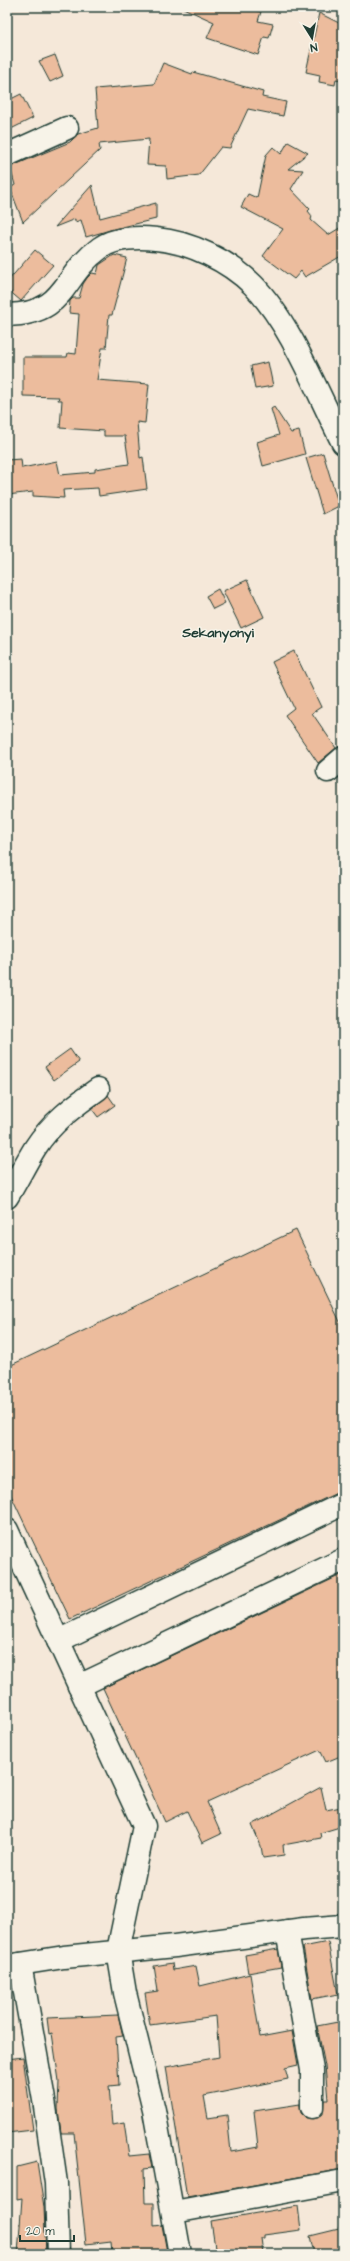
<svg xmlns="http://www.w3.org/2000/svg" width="350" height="2261" font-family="'Architects Daughter',sans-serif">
  <rect width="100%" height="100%" fill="#f5e8d9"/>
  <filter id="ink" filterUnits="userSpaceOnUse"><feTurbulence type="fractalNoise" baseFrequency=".025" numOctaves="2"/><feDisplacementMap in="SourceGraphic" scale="8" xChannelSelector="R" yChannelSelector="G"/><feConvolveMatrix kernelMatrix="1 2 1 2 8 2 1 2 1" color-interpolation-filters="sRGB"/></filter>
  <g filter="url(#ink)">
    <g fill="#ecbc9d" stroke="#1f3d34">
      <polygon points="181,7 244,7 261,12 258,21 273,24 269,38 264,37 258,55 207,38 214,22"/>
      <polygon points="319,13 343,25 343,81 336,79 335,85 319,82 320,75 306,72"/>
      <polygon points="55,55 63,76 50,82 39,61"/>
      <polygon points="163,63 192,74 193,72 263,92 262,97 286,102 283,116 248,109 230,148 221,147 199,175 167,179 166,166 147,165 149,139 99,144 100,150 23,222 10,188 15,185 10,167 70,142 78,134 98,128 95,89 154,84"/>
      <polygon points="21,94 33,118 7,131 7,101"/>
      <polygon points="288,142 308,153 288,169 303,170 291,189 310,209 308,211 312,216 311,220 328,235 343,226 343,255 305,277 301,271 294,279 263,256 283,229 241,207 248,194 257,198 266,155 273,147 281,154"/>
      <polygon points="92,185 100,218 156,203 156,219 110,230 86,237 81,220 75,222 75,219 55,227"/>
      <polygon points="35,250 53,265 21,301 7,289 7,282"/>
      <polygon points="114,255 127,258 112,315 109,315 106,348 102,348 97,380 149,384 145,423 137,422 140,458 143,457 147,489 99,496 98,488 63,490 64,498 33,496 33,492 7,495 7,460 21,459 22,468 57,461 60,475 95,472 95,469 129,464 125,436 104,436 104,431 60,428 62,400 58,400 59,397 23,396 23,357 67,357 68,353 76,354 79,314 69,313 70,301 73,298 79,298 83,284 87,278 92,273 97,274 99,265"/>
      <polygon points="268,362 273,386 255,389 251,366"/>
      <polygon points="274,407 291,433 299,431 305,454 263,466 257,442 279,435 271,409"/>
      <polygon points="323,453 339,506 323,514 306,458"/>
      <polygon points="247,580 264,617 241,628 223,591"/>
      <polygon points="218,589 225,603 213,609 206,596"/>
      <polygon points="294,651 321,707 312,713 336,748 318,763 285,715 294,708 272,662"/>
      <polygon points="70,1049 79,1062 54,1080 45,1067"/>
      <polygon points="108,1095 115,1105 98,1117 92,1109"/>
      <polygon points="296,1230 343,1328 343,1490 70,1619 7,1487 7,1367"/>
      <polygon points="343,1574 343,1755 326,1762 320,1750 207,1802 221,1834 202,1843 187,1811 165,1822 103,1688"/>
      <polygon points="321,1787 326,1810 341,1807 343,1826 320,1833 321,1838 283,1845 284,1855 263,1858 261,1846 252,1825"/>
      <polygon points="328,1942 338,1994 312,1999 303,1947"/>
      <polygon points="278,1949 281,1967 248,1973 245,1955"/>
      <polygon points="172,1963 173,1970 196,1966 200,1986 250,1974 260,2037 292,2031 298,2065 285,2068 288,2079 204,2096 208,2118 227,2115 231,2152 258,2147 254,2111 300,2104 301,2113 306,2118 318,2118 323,2114 324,2100 328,2100 325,2066 317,2026 343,2021 343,2169 187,2197 166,2067 219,2057 216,2016 150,2025 145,1993 158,1991 154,1966"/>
      <polygon points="118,2015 123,2036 116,2037 119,2085 109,2086 112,2125 124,2123 129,2156 149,2154 152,2168 144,2169 145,2203 154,2203 154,2226 162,2225 167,2252 156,2254 112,2254 111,2241 86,2244 74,2133 61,2133 58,2109 59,2081 52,2033 49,2034 47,2018"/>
      <polygon points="23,2057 33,2130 7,2133 7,2059"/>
      <polygon points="37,2162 44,2207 46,2254 18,2254 22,2198 17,2199 17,2167"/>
      <polygon points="298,2206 301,2230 264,2235 264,2238 261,2238 263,2254 216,2254 211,2221"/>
      <polygon points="343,2228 343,2254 314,2254 310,2236"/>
    </g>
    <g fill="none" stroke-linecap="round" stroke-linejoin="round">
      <g stroke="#1f3d34" stroke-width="25">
        <g id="minor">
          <polyline points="7,155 67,128"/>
          <path d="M 7,315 C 68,314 60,277 100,248 C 115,237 140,237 156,239 C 190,242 229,261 253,285 C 291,323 318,395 343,443"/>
          <polyline points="328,771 343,758"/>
          <path d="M 7,1197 C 17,1181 25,1164 35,1148 C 51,1123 74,1106 98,1089"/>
          <polyline points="7,1530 144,1826 118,1951 125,1993 154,2110 180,2254"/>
          <polyline points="58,1641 343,1504"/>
          <polyline points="79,1686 343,1560"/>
          <polyline points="287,1931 312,2070 312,2107"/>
          <polyline points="20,1964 44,2100 56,2183 58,2254"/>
          <polyline points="7,1966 64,1957 175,1946 304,1929 343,1926"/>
          <polyline points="174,2212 343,2181"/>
        </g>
      </g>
      <use href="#minor" stroke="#f7f3e8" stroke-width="22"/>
    </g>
  </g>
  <g text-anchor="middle" stroke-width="3" stroke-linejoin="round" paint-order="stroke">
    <g font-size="14" font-weight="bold" fill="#1f3d34" stroke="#f7f3e8">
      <text x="218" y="637">Sekanyonyi</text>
    </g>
  </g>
  <rect width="350" height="2261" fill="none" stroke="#f7f3e8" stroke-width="24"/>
  <rect x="12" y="12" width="326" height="2237" fill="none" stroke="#1f3d34" stroke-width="1.5" filter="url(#ink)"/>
  <g transform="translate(312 38) rotate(169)" stroke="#f7f3e8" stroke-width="3" paint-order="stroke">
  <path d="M0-3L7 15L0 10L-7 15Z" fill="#1f3d34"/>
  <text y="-6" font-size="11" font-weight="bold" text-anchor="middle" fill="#1f3d34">N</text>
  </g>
  <path d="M20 2235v6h54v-6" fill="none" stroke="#1f3d34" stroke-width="2"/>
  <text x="26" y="2235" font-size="12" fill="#1f3d34" stroke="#f7f3e8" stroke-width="3" paint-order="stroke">20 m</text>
</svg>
